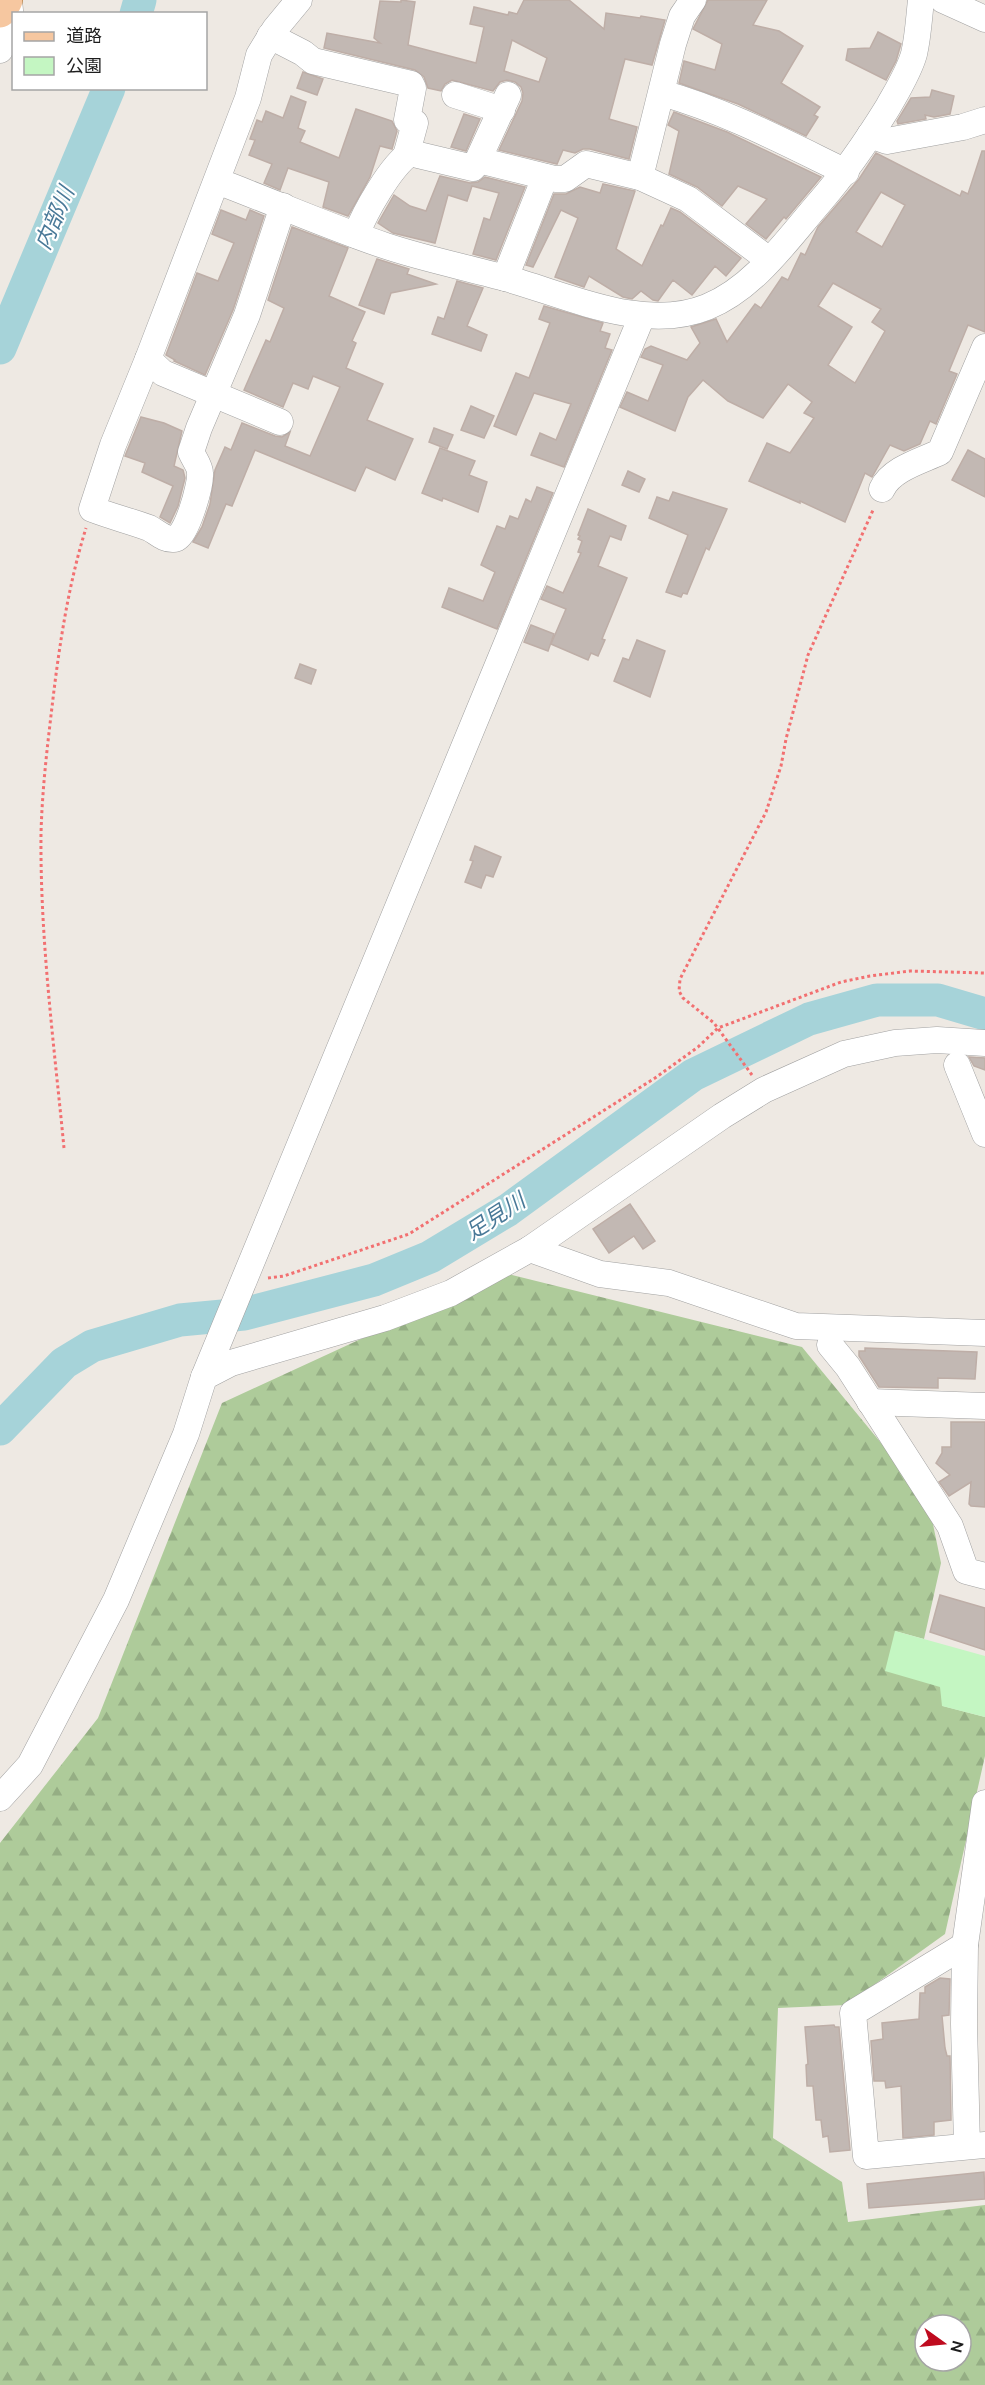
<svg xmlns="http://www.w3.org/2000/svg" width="985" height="2385" font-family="Ubuntu,'Noto Sans JP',sans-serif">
  <defs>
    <pattern id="forest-firs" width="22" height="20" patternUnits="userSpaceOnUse" patternTransform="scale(1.5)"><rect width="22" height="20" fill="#aecb9a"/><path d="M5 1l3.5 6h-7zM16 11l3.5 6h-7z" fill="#95ae84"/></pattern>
  </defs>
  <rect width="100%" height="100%" fill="#eee9e3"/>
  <path fill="url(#forest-firs)" fill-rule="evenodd" d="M 504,1273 L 802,1347 L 928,1500 L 941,1563 L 924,1639 L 895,1631 L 941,1687 L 943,1706 L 985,1717 L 985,1756 L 945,1934 L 846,2005 L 778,2008 L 773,2138 L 842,2182 L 848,2222 L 985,2205 L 985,2385 L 0,2385 L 0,1843 L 98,1718 L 222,1403 ZM 925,2325 L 961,2325 L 961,2361 L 925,2361 Z"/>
  <polygon fill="#c4f6c2" points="895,1631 985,1656 985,1717 942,1706 940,1687 885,1671"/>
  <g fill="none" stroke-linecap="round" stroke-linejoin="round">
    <g stroke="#a6d3d9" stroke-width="33">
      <polyline points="136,14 140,0"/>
      <polyline points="0,348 109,88"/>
      <polyline points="0,1429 64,1363 92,1346 180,1320 244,1314 374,1280 430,1257 508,1210 693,1075 809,1019 877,1000 938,1000 985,1014"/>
    </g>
  </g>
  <g fill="#c2b8b3" stroke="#beaea7" stroke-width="1.5" fill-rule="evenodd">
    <path d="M 401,0 L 415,2 L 408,45 L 476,63 L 484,27 L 470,24 L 474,7 L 508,15 L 509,12 L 517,14 L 524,0 L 569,0 L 604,29 L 606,13 L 640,18 L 641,16 L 665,20 L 652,65 L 625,59 L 609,119 L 637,127 L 629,159 L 590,149 L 583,149 L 575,153 L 563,150 L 557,164 L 499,150 L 522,101 L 523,93 L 521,87 L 515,82 L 507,80 L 500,82 L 493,91 L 452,80 L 445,84 L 441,91 L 428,88 L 424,77 L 415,70 L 324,48 L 327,33 L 380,43 L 374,38 L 380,1 L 401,2 ZM 512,40 L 547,58 L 539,82 L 504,71 Z"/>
    <polygon points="708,0 767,0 753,25 779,31 803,46 781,83 820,107 814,115 818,117 806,136 738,104 679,83 684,61 715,70 722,44 693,29"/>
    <polygon points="878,32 901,44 896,61 886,80 846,60 848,49 870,48"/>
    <polygon points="303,72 323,79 317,95 297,88"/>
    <polygon points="932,90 954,96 950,114 934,117 925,115 926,119 898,124 897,121 911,98 930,97"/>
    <polygon points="291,96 306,102 298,128 305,131 300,142 339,158 356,109 392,121 397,131 392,149 380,146 370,177 348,216 323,207 329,182 288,168 280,190 264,183 272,164 249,155 255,140 250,139 257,120 262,122 266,111 283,118"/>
    <polygon points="674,112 727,132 821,177 786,219 784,217 766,239 746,224 767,199 738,186 722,206 697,187 669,174 679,131 668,125"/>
    <polygon points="464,114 480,119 466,151 451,147"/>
    <path d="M 982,151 L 985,151 L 985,332 L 968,325 L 949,371 L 957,374 L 936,424 L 930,421 L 920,444 L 904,451 L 890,445 L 872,477 L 865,473 L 845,522 L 800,501 L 800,503 L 749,481 L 767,443 L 790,453 L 814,418 L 804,413 L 812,402 L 788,384 L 763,418 L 728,401 L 703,380 L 688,397 L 675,431 L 620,407 L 627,392 L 648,401 L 663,365 L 641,357 L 645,349 L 651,346 L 687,360 L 700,343 L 691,327 L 716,319 L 727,342 L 755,304 L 761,308 L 782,277 L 788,280 L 801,253 L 805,255 L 818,227 L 859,179 L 876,153 L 960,196 L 962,191 L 968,194 ZM 881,192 L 905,205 L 882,247 L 856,232 ZM 833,283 L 881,309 L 872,322 L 885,331 L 855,383 L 828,365 L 852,327 L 818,306 Z"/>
    <polygon points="440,176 470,183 478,182 485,177 525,187 496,260 473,254 484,218 490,220 499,193 472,186 467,201 448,195 435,243 393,233 378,223 394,195 410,206 426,211"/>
    <polygon points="603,184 635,191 616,249 642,266 661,225 663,226 671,208 680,212 741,258 726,276 715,266 692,295 673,280 658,301 653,300 641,291 632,299 623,297 589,276 584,287 555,277 578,218 561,210 533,267 526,265 554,194 566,194 580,187 600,193"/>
    <polygon points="221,210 246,220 250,210 264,216 233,310 205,375 174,361 175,360 166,355 197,273 218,281 234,243 212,234"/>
    <polygon points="292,227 348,248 329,296 365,312 352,341 356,343 346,368 383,384 367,420 413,439 395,480 366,467 355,491 255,450 232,506 226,504 208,548 193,542 202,527 210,504 215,470 225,447 231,450 242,423 275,436 282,437 290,432 285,446 310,456 340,387 313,376 308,389 293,383 283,407 244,390 266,340 270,342 284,308 268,300"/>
    <polygon points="377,259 409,269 407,274 436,284 391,293 384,314 359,305"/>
    <polygon points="457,281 483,288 467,326 487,335 481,351 432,334 438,317 444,319"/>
    <polygon points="544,306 603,323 600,331 610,334 605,348 612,350 564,467 531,455 540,433 556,440 571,404 534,393 516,435 494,426 516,373 529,378 550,323 539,319"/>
    <polygon points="471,406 494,416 484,438 461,430"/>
    <polygon points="141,417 164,423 182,431 174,466 183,470 185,478 178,506 170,523 160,517 173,486 142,472 145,463 125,456"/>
    <polygon points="434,428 453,435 447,449 429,442"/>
    <polygon points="440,448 475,461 469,475 487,482 478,512 443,498 442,501 422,493"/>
    <polygon points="968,450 985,459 985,497 952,480"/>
    <polygon points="628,471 645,479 639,492 622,485"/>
    <polygon points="537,487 553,493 497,629 442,607 449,588 483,601 495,572 481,565 497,526 505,529 510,516 518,519 526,499 531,502"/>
    <polygon points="673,492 727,509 709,550 706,548 687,594 683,593 681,597 666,592 688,535 649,518 657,497 669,501"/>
    <polygon points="588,509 626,526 621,540 610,536 598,566 627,578 602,639 605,640 598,656 591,653 588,660 551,644 566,609 541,599 547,586 563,593 581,553 578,552 582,541 578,539 580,536 578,535"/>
    <polygon points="531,625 554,634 548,651 524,642"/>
    <polygon points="637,640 665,651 650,697 614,681 623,658 629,660"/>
    <polygon points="300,664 316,670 311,684 295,678"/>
    <polygon points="475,846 501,857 493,877 486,875 481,888 465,882 473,861 470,860"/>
    <polygon points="969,1057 985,1058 985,1070 974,1066"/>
    <polygon points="630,1204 655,1241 643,1249 634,1236 609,1253 593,1229"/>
    <polygon points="865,1348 977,1352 975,1379 938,1378 938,1388 879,1387 859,1356 859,1351 865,1351"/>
    <polygon points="951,1422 985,1422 985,1507 971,1506 969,1504 971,1482 949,1496 939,1482 950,1475 936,1463 942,1453 942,1447 951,1447"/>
    <polygon points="940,1595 985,1608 985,1650 930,1632"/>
    <polygon points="940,1978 950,1979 949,2015 942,2016 945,2048 947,2056 950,2056 951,2120 934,2122 934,2135 903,2138 901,2086 886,2088 885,2081 874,2081 871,2041 883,2039 882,2023 919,2019 920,1993 925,1993 925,1987"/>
    <polygon points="834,2025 835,2027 839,2027 850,2150 830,2152 828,2136 823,2137 821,2120 816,2120 813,2086 807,2086 806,2065 808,2064 805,2027"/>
    <polygon points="984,2172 985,2199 869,2208 867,2184"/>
  </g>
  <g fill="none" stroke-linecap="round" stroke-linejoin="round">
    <g stroke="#a1a1a1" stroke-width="27">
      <g id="minor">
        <polyline points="943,0 985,19"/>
        <polyline points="270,36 303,53 313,61 411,84 413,88 407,120 415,123 406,156"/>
        <polyline points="0,50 11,21 9,0"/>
        <path d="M 662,93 C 726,111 786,143 846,172"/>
        <polyline points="455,95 502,110"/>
        <polyline points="508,95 478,160 555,179 565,179 586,164 640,177 688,199 769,260"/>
        <polyline points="870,135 887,141 963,127 985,120"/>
        <polyline points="640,177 673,44 682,16 693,0"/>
        <path d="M 217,181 C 273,202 329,227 386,246 C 425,259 465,267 505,278 C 567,295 643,333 707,307 C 754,288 787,240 819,203 C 845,173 867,141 888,107 C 897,91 909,72 914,54 C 918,37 919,18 921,0"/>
        <path d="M 283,206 L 247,315 L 199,428 L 191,452 C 194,459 200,466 200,473 C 201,485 186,539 174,539 C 164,540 157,532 149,528 C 130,521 110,516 92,509 L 113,445 L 148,359 L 248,98 L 259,55 L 275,29 L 299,0"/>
        <path d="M 356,235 C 365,212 390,167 410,153 L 473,168 L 480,160"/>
        <polyline points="505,278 545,177"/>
        <polyline points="148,359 163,373 280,422"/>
        <path d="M 882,489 C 891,469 921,461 940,452 L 985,347"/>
        <polyline points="957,1065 985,1134"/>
        <polyline points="530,1249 600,1274 669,1283 796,1326 985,1333"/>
        <polyline points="830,1345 848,1367 950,1526 966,1571 985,1576"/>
        <polyline points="204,1377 231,1363 385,1318 451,1293 530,1249 722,1116 764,1090 844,1054 895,1043 937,1040 985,1043"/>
        <polyline points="870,1402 985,1406"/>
        <polyline points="0,1798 30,1765 116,1600 186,1434 204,1377 642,316"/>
        <polyline points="965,1945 853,2013 866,2156 985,2145"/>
        <polyline points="967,2146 964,2024 965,1945 985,1803"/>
      </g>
    </g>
    <g stroke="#8e5308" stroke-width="34">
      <polyline id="major" points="0,11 6,0"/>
    </g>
    <g stroke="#f27071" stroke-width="3" stroke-dasharray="3 3" stroke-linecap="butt">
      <polyline points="752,1075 714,1023 683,998 679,991 680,979 766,812 781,766 786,739 808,655 874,508"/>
      <path d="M 64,1148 C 54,1044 40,939 41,834 C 42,792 47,749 52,707 C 59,647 68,586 86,528"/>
      <polyline points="268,1278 284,1276 409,1234 655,1078 698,1047 718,1028 841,982 870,976 910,971 985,973"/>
    </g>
    <use href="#minor" stroke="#fff" stroke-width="26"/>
    <use href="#major" stroke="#f6c7a0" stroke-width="33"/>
  </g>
  <g text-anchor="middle" stroke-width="4.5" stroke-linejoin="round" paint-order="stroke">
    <g font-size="22" font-style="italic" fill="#497998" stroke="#fff">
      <text transform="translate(54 218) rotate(-67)" y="8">内部川</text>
      <text transform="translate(495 1216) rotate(-33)" y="8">足見川</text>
    </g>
  </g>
  <rect x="12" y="12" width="195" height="78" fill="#ffffff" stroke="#a5a5a5" stroke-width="1.5"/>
  <rect x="24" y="32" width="30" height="9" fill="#f6c7a0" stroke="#a5a5a5" stroke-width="1.5"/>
  <text x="66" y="42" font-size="18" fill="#1d1d1d">道路</text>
  <rect x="24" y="57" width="30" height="18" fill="#c4f6c2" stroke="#a5a5a5" stroke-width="1.5"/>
  <text x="66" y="72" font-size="18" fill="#1d1d1d">公園</text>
  <g transform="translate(943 2343) rotate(105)"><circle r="28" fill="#ffffff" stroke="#a5a5a5" stroke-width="1.5"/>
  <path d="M0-4.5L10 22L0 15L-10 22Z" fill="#bf0b1f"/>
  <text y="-9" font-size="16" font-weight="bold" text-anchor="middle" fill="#1d1d1d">N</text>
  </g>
</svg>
